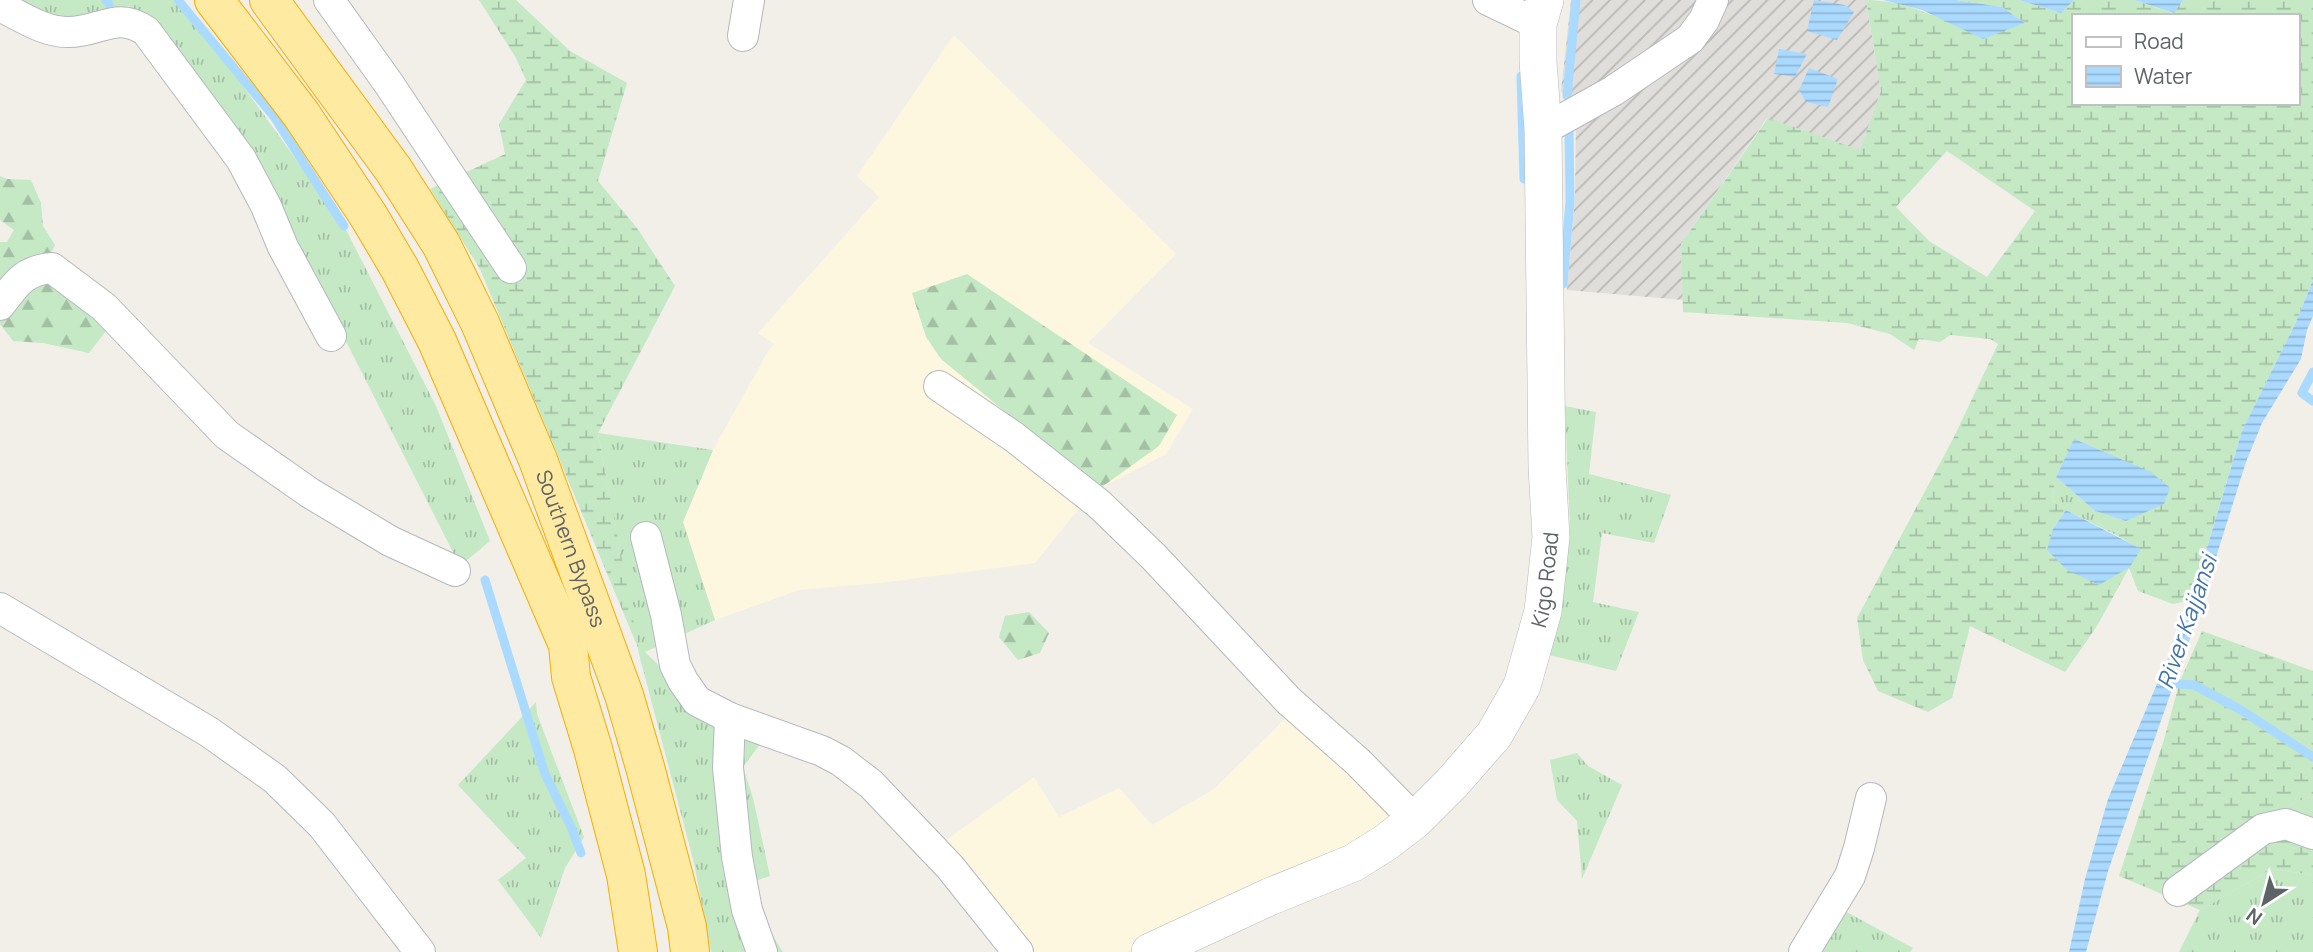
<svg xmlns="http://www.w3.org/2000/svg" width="2313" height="952" font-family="Manrope,sans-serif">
  <defs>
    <pattern id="industrial-furrows" width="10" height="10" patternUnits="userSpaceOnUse" patternTransform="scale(1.75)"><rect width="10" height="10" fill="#e0deda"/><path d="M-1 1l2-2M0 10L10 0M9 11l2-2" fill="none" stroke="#b9b8b5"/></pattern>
    <pattern id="grass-tufts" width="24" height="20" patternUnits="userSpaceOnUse" patternTransform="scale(1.75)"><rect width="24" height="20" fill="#c5e8c5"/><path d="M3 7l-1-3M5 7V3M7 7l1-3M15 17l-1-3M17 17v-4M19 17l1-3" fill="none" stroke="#a3c0a4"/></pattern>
    <pattern id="forest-firs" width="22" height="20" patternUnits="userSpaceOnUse" patternTransform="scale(1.75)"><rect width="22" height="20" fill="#c5e8c5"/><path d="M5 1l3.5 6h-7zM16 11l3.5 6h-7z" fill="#a3c0a4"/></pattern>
    <pattern id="wetland-marsh" width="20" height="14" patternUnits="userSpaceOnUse" patternTransform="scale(1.75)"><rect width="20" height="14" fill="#c5e8c5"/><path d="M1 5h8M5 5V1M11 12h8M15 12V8" fill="none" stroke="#a3c0a4"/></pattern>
    <pattern id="water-rules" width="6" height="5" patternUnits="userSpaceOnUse" patternTransform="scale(1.75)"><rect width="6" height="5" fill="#aadaff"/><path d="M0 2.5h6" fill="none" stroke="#8eb4d2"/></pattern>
  </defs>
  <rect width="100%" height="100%" fill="#f1efe8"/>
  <g fill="#fef7e0">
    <polygon points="954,35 1176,254 1088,343 1193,409 1166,454 1099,489 1080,507 1035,563 879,583 799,590 715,620 683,522 713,450 767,353 774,344 758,333 879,197 857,176"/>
    <polygon points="1291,713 1392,816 1383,830 1144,940 1127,952 1025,952 942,843 1034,777 1059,817 1119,788 1152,825 1214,789"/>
  </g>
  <polygon fill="url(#industrial-furrows)" points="1571,0 1866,0 1881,91 1860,151 1767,118 1681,244 1683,300 1567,290 1575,196 1576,118 1561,91"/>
  <g fill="url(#grass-tufts)">
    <polygon points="0,0 181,0 344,226 436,406 490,541 460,566 326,302 166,34 129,6 67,21"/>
    <polygon points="1565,406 1596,412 1589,474 1671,495 1654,543 1602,533 1593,602 1639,612 1616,671 1545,654 1562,593 1570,528"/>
    <polygon points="598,433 713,450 683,522 715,620 645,652 710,715 765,738 743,767 753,798 770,876 741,886 783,952 711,952 694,863 639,654"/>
    <polygon points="2056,477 2095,511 2126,521 2116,535 2066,510 2052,500"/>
    <polygon points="536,702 537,714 584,837 565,868 541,938 498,880 526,858 458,785"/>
    <polygon points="1577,753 1588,766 1622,785 1582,879 1577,821 1557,800 1550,760"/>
    <polygon points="2313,796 2313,826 2282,814 2292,803"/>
    <polygon points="2272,869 2313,875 2313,952 2179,952 2200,910"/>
    <polygon points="1841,909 1913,948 1910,952 1808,952"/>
  </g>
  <g fill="url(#forest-firs)">
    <polygon points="0,176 7,179 31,180 41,203 43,226 55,245 50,256 92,307 106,331 89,353 43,343 13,341 0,324 0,242 7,242 14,230 0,220"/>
    <polygon points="967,274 1177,415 1159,446 1099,489 941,359 926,337 912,293"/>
    <polygon points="1029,612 1049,633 1040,653 1018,660 999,637 1005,616"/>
  </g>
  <g fill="url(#wetland-marsh)" fill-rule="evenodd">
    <polygon points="479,0 516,0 570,51 627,83 598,181 637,228 675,286 598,433 639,650 480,269 430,189 505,154 499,124 526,80 516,58"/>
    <path d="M 1866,0 C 1908,0 1946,21 1983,38 L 2025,23 L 2002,7 L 1956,0 L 2019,0 L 2061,13 L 2074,0 L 2134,0 L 2173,13 L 2183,0 L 2313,0 L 2313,280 L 2296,322 L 2242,431 L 2191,600 L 2173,604 L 2138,591 L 2129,568 L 2097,626 L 2065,672 L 1970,626 L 1952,698 L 1928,712 L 1878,691 L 1863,660 L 1857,618 L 1953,439 L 1998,344 L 1990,339 L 1950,335 L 1940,342 L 1919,339 L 1914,350 L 1890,334 L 1847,323 L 1683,312 L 1681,244 L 1768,118 L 1860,150 L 1881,91 ZM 2073,16 L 2297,16 L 2297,103 L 2073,103 ZM 1947,151 L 2035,211 L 1987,277 L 1929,241 L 1896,207 ZM 2074,440 L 2163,504 L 2126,521 L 2116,535 L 2140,549 L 2053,529 L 2066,510 L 2052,500 L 2056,477 Z"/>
    <polygon points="2202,631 2313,671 2313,796 2292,803 2282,814 2313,841 2313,875 2272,869 2200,910 2119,876 2163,743 2180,681"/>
  </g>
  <g fill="url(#water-rules)">
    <polygon points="1814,0 1845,5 1854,12 1837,40 1807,31"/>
    <polygon points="1883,0 1956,0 2002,7 2025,23 1983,39 1922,10"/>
    <polygon points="2019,0 2074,0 2061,13"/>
    <polygon points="2134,0 2183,0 2174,13"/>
    <polygon points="1779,49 1807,54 1795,77 1774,74"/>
    <polygon points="1809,68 1838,79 1828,107 1806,102 1799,90"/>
    <polygon points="2313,280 2313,316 2307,330 2301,359 2262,423 2246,462 2194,627 2108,871 2086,952 2069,952 2085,879 2108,799 2188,611 2242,431 2296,322"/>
    <polygon points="2074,439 2151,472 2170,488 2164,504 2126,521 2095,511 2056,477"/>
    <polygon points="2066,510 2141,549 2130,567 2099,585 2067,570 2047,550 2053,529"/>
  </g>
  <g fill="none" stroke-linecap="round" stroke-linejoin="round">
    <g stroke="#aadaff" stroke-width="9">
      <polyline points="106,0 109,4"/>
      <polyline points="178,0 275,118 344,226"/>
      <polyline points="1521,76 1524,179"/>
      <polyline points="1567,96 1576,0"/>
      <polyline points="1563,284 1570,201 1569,129"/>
      <polyline points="2313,372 2302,393 2313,401"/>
      <polyline points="485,580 545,774 571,827 581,853"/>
      <polyline points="2166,683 2194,685 2241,710 2313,757"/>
    </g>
    <g stroke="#b5b8bc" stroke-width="32">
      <g id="minor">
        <polyline points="329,0 389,84 511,268"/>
        <polyline points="1488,0 1538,24"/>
        <path d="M 0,6 C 20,16 44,32 67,32 C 99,33 116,10 146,31 L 241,159 L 266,206 L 283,247 L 331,336"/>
        <polyline points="743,36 749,0"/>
        <polyline points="1543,130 1613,91 1690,39 1704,20 1713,0"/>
        <path d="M 0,305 C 16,284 24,270 52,268 L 104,307 L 227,435 L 310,493 L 390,541 L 455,571"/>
        <polyline points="939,386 1014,437 1099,504 1153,556 1289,701 1358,762 1415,820"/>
        <polyline points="646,537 666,615 675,665 683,681 697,701 730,718 822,751 841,761 871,784 950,867 1018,952"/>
        <polyline points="0,608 209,732 275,779 322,825 420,952"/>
        <polyline points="730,718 728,768 737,857 747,910 762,952"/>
        <polyline points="2178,891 2263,829 2286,824 2313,834"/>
        <polyline points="1804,952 1850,876 1859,848 1871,798"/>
      </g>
    </g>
    <g stroke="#b5b8bc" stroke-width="38">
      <g id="tertiary">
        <path id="s1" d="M 1150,952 L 1269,897 L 1353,863 L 1385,843 L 1415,820 L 1452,783 L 1494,735 L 1522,686 L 1543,611 L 1551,537 L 1547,467 L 1543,130 L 1538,61 L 1538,24 L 1545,0"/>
      </g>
    </g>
    <g stroke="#f9ab00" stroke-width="40">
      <g id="trunk">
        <polyline points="214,0 301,114 368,215 400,269 437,341 568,645 571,677 593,749 626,875 638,952"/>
        <path id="s2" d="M 269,0 L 393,169 L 441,244 L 480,323 L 538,460 L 624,695 L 645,767 L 687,927 L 690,952"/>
      </g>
    </g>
    <use href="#minor" stroke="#fff" stroke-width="30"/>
    <use href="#tertiary" stroke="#fff" stroke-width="37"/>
    <use href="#trunk" stroke="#feeaa1" stroke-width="38"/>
  </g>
  <g text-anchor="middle" stroke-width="6" stroke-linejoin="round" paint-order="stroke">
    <g font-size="21" fill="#5f6368" stroke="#fff">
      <text dy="7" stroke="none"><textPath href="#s2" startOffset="630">Southern Bypass</textPath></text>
      <text dy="7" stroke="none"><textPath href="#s1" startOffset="579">Kigo Road</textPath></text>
    </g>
    <g font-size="23" font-style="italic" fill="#4174aa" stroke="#fff">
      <text transform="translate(2187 622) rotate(-71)" y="8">River Kajjansi</text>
    </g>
  </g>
  <rect x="2072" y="14" width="228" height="91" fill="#ffffff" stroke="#bfc1c3" stroke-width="2"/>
  <rect x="2086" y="37" width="35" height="10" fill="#ffffff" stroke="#bfc1c3" stroke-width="2"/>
  <text x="2134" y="49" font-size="21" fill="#5f6368">Road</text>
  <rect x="2086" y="66" width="35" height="21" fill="url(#water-rules)" stroke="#bfc1c3" stroke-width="2"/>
  <text x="2134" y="84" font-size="21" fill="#5f6368">Water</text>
  <g transform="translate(2264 903) rotate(216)" stroke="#ffffff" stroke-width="5" paint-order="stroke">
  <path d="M0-5L12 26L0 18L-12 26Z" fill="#5f6368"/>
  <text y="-10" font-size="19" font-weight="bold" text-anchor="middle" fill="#5f6368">N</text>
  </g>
</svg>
